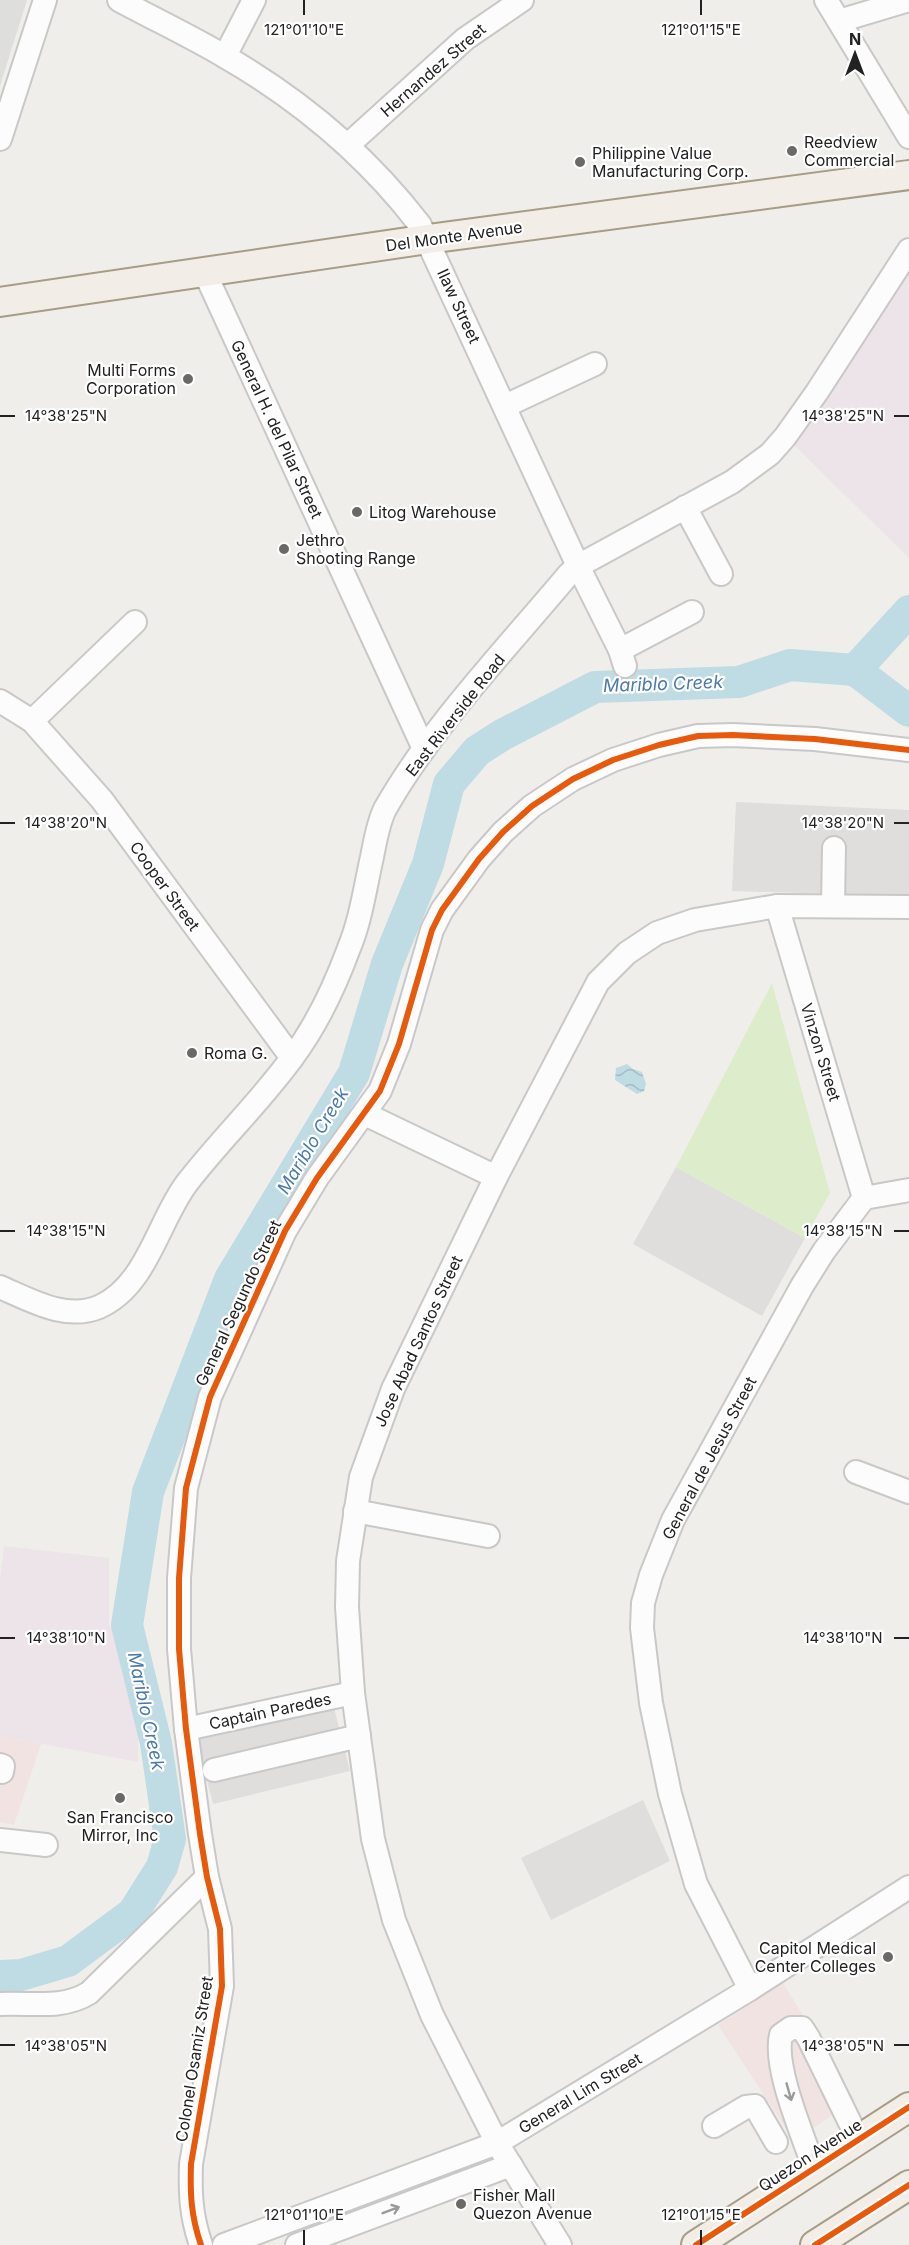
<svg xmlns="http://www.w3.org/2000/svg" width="909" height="2245" font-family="Inter,sans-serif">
  <defs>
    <pattern id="water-waves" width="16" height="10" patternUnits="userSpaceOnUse" patternTransform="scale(1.5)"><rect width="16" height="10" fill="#bfdbe3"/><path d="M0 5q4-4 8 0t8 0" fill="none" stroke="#a4bcc2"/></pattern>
  </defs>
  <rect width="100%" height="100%" fill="#f0eeeb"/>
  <g fill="#dfdedc">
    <polygon points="736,802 909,810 909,896 732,891"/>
    <polygon points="676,1167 805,1238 762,1316 633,1244"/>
    <polygon points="333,1704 350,1771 213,1804 196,1736"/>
    <polygon points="643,1800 670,1861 551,1920 521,1858"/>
  </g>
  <g fill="#f1e3e1">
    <polygon points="0,1736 41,1744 14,1825 0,1822"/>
    <polygon points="783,1983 855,2100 794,2141 718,2025"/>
  </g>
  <g fill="#ede4e9">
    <polygon points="909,261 909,558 792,443"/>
    <polygon points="4,1546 109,1558 109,1625 124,1646 138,1698 138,1762 0,1736 0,1579"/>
  </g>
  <polygon fill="#dededc" points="0,0 27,0 0,86"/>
  <polygon fill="#ddeccb" points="772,983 830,1193 805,1238 676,1167"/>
  <polygon fill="url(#water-waves)" points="627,1064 633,1069 642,1072 646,1084 644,1091 637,1094 615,1080 616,1068"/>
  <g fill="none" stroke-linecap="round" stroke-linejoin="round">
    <g stroke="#bfdbe3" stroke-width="32">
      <polyline points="855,670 909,611"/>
      <polyline points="855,670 909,711"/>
      <polyline points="0,1976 21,1975 68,1961 133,1913 162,1867 170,1839 156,1743 127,1625 148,1492 230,1279 354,1073 387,964 428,864 449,784 477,751 502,735 595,687 739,682 790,665 855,670"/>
    </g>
    <g stroke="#c9c8c7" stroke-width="26">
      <g id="minor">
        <path d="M 119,0 C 154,19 190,36 224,56 C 299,99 367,156 420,225 L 578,566 L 620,650 L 625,666"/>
        <polyline points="826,0 909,137"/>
        <polyline points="839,21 909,0"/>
        <polyline points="225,56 254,0"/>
        <polyline points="0,139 45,0"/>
        <polyline points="348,145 465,39 522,0"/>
        <polyline points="205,273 424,749"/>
        <polyline points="505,406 595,364"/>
        <polyline points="685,507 721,574"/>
        <polyline points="620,650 692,612"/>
        <polyline points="0,701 32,721 102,800 292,1058"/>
        <polyline points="32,721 135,622"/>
        <polyline points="833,905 834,848"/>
        <polyline points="777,906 864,1198"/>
        <polyline points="365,1114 496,1177"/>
        <path d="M 0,1287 C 30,1300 66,1321 99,1307 C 147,1286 158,1221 187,1183 C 220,1140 260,1102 292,1058 C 316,1026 335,986 349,948 C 361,919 365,888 372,857 C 375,842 378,823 385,809 C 432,726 507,648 568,575 L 578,566 L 732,482 L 770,454 L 785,437 L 817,392 L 909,250"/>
        <polyline points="856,1472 909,1492"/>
        <polyline points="355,1511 488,1536"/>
        <polyline points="186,1729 353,1693"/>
        <polyline points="0,1765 3,1766 2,1772"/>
        <polyline points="214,1770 359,1736"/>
        <polyline points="0,1840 46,1845"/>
        <polyline points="750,1989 696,1884 670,1794 651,1703 642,1628 643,1603 651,1575 673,1520 802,1286 824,1251 864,1198 909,1190"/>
        <path d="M 0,2004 C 31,2002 61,2010 89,1993 L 207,1877"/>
        <polyline points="714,2126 746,2107 755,2106 776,2142"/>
        <path d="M 814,2168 C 803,2135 773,2067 781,2035 L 791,2028 L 802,2028 L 809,2039 L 858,2139"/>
        <path d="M 201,2245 C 191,2216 190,2194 191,2164 L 222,1986 L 220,1929 L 207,1877 L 200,1834 L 186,1729 L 179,1649 L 179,1578 L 186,1488 L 210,1397 L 285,1231 L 317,1178 L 380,1091 L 399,1044 L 432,930 L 442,910 L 479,859 L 503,832 L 532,806 L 573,779 L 613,760 L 659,745 L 698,736 L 733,735 L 815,739 L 909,750"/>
        <polyline points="224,2245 497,2143 750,1989 909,1887"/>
        <polyline points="297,2245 511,2165"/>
        <polyline points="560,2245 497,2143 432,2015 394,1920 373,1839 353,1693 347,1607 348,1561 361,1477 393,1389 496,1177 598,982 627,953 657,933 695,920 777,906 909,907"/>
      </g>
    </g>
    <g stroke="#a79c86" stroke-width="32">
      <g id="major">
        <polyline points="0,302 428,239 909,175"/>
        <polyline points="696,2245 909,2107"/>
        <polyline points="815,2245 909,2185"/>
      </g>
    </g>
    <use href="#minor" stroke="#fdfcfc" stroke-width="22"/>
    <use href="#major" stroke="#f3ede7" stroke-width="28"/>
    <g stroke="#fff" stroke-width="10">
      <g id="cycleway">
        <path d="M 201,2245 C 191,2216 190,2194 191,2164 L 222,1986 L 220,1929 L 207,1877 L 200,1834 L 186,1729 L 179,1649 L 179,1578 L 186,1488 L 210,1397 L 285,1231 L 317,1178 L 380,1091 L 399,1044 L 432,930 L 442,910 L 479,859 L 503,832 L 532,806 L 573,779 L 613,760 L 659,745 L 698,736 L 733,735 L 815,739 L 909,750"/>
        <polyline points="696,2245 909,2107"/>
        <polyline points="815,2245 909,2185"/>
      </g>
    </g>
    <use href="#cycleway" stroke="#e8590c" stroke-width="6"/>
  </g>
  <defs><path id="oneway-shaft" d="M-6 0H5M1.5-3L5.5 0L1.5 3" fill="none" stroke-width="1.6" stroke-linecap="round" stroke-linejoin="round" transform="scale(1.5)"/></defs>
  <g stroke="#9a9a9a">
    <use href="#oneway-shaft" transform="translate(789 2092) rotate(74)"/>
    <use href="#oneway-shaft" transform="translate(391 2210) rotate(-21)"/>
  </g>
  <path fill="none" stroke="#222" stroke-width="2" d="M 304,0 L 304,15M 701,0 L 701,15M 0,416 L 15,416M 894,416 L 909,416M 0,823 L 15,823M 894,823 L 909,823M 0,1231 L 15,1231M 894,1231 L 909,1231M 0,1638 L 15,1638M 894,1638 L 909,1638M 0,2045 L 15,2045M 894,2045 L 909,2045M 304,2230 L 304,2245M 701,2230 L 701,2245"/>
  <g fill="#6a6968" stroke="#fff" stroke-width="2">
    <circle cx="792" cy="151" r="6"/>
    <circle cx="580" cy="162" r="6"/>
    <circle cx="188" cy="379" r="6"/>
    <circle cx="357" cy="512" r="6"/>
    <circle cx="284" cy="549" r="6"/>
    <circle cx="192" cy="1053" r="6"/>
    <circle cx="120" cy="1798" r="6"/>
    <circle cx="888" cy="1957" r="6"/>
    <circle cx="461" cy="2204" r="6"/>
  </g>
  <g text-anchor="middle" stroke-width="4.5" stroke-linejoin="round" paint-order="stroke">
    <g font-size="16" fill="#222" stroke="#fff">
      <text transform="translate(433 70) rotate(-41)" y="6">Hernandez Street</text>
      <text transform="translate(454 236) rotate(-8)" y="6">Del Monte Avenue</text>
      <text transform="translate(459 306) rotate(65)" y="6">Ilaw Street</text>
      <text transform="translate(277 429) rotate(65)" y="6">General H. del Pilar Street</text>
      <text transform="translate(455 715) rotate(-52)" y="6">East Riverside Road</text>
      <text transform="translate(165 886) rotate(54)" y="6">Cooper Street</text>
      <text transform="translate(821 1052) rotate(73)" y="6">Vinzon Street</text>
      <text transform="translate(238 1303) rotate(-65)" y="6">General Segundo Street</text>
      <text transform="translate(418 1341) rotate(-65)" y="6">Jose Abad Santos Street</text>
      <text transform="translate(709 1458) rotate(-62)" y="6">General de Jesus Street</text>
      <text transform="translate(270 1711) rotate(-12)" y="6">Captain Paredes</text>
      <text transform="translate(194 2059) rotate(-81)" y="6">Colonel Osamiz Street</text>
      <text transform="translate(580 2093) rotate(-31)" y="6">General Lim Street</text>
      <text transform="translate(810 2155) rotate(-33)" y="6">Quezon Avenue</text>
    </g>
    <g font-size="16" fill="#222" stroke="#fff" text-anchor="start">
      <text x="804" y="148">Reedview<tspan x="804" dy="18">Commercial</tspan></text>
      <text x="592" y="159">Philippine Value<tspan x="592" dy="18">Manufacturing Corp.</tspan></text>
      <text x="176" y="376" text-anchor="end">Multi Forms<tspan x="176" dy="18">Corporation</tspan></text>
      <text x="369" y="518">Litog Warehouse</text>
      <text x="296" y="546">Jethro<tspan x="296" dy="18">Shooting Range</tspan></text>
      <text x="204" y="1059">Roma G.</text>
      <text x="120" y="1823" text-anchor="middle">San Francisco<tspan x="120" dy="18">Mirror, Inc</tspan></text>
      <text x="876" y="1954" text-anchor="end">Capitol Medical<tspan x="876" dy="18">Center Colleges</tspan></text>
      <text x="473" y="2201">Fisher Mall<tspan x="473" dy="18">Quezon Avenue</tspan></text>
    </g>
    <g font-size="18" font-style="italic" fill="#4a7aab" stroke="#fff">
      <text transform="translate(663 684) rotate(-2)" y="6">Mariblo Creek</text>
      <text transform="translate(313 1141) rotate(-59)" y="6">Mariblo Creek</text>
      <text transform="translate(146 1711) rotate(78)" y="6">Mariblo Creek</text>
    </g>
  </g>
  <g font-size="15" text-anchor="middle" fill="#222" stroke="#fff" stroke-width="4.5" stroke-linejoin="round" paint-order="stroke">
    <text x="304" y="35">121°01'10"E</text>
    <text x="701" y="35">121°01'15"E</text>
    <text x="66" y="421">14°38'25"N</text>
    <text x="843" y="421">14°38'25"N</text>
    <text x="66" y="828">14°38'20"N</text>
    <text x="843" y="828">14°38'20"N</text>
    <text x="66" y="1236">14°38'15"N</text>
    <text x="843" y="1236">14°38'15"N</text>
    <text x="66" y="1643">14°38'10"N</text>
    <text x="843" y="1643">14°38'10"N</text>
    <text x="66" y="2051">14°38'05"N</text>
    <text x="843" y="2051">14°38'05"N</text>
    <text x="304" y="2220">121°01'10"E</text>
    <text x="701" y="2220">121°01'15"E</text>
  </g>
  <g transform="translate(855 54)" stroke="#ffffff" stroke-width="4.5" paint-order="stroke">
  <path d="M0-4.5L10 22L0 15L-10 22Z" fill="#222222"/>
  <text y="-9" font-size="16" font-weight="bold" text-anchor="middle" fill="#222222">N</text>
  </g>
</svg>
